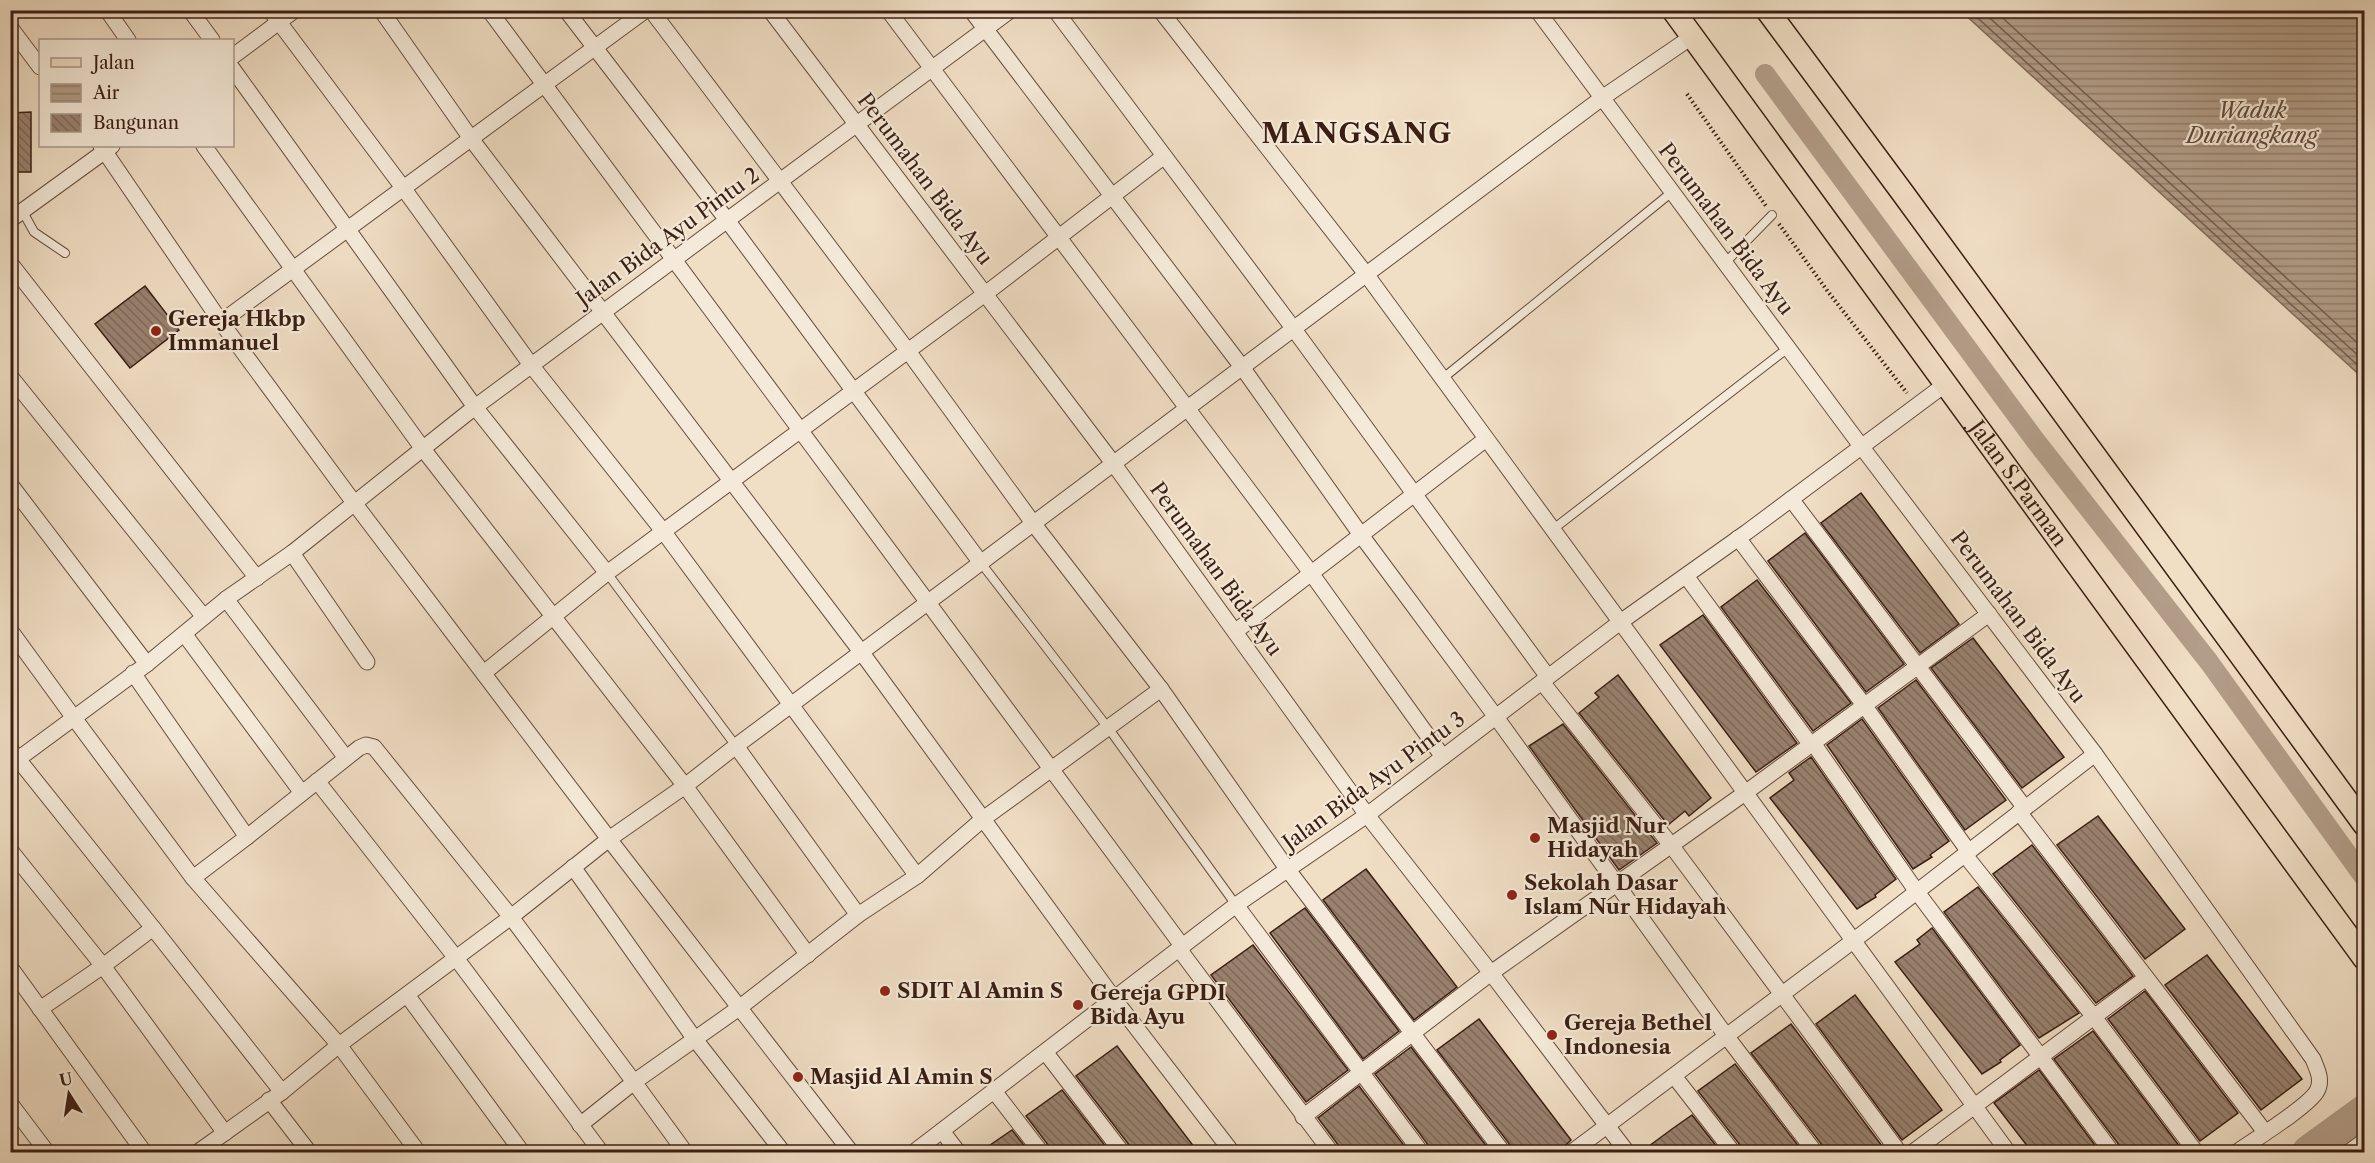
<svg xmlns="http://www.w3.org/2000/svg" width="2375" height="1163" font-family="'Libre Caslon Text',serif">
  <defs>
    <pattern id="water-rules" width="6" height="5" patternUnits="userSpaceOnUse" patternTransform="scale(1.5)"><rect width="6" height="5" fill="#b29d88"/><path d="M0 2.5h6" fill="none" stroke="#927f6e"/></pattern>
    <pattern id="building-back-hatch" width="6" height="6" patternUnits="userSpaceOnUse" patternTransform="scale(1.5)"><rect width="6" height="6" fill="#998270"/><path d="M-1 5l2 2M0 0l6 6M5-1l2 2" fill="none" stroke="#7e6a5b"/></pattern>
  </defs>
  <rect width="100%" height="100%" fill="#f0dec5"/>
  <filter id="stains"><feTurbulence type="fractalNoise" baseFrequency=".00333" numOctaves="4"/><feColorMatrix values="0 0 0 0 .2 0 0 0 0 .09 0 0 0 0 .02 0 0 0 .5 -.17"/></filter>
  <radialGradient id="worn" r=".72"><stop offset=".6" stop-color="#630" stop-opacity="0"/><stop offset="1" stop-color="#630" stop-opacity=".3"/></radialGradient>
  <polygon fill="url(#water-rules)" stroke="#826a59" stroke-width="1.5" points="1961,11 2364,11 2364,379"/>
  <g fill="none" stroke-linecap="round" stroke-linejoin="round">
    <g stroke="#765e4e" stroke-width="1.5">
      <polyline points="1969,10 2364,371"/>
      <polyline points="1981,10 2364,361"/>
      <polyline points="1994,10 2364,349"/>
    </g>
    <polyline stroke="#b29d88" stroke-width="20" points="1765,74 2035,440 2209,662 2364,877"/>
    <polyline stroke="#b29d88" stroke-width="34" points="2309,1152 2364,1112"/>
  </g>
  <g fill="url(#building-back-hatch)" stroke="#3a1e13" stroke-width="1.5">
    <polygon points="31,112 31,172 10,172 10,113"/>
    <polygon points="145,286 179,330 130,368 95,324"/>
    <polygon points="1861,493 1959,624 1920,653 1821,523"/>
    <polygon points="1805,533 1904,664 1866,692 1768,561"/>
    <polygon points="1757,580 1851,703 1813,731 1721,607"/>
    <polygon points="1703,615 1797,743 1756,772 1660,645"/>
    <polygon points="1973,638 2064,757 2022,788 1931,668"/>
    <polygon points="1618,675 1711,798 1689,816 1685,811 1668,825 1579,713 1599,697 1595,693"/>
    <polygon points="1916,680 2006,800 1965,830 1878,708"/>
    <polygon points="1862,719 1949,841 1930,855 1932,857 1913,869 1827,745"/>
    <polygon points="1563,724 1657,843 1619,870 1529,746"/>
    <polygon points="1811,757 1896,879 1875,895 1876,897 1857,909 1770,798 1794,780 1789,773"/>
    <polygon points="2098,816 2185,929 2145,959 2057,845"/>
    <polygon points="2032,845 2133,976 2096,1003 1993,874"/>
    <polygon points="1366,869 1457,987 1414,1020 1323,900"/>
    <polygon points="1978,887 2079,1013 2039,1038 1944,912"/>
    <polygon points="1305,908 1399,1031 1363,1059 1270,933"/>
    <polygon points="1932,928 2020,1045 2000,1060 2001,1062 1982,1074 1895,962 1920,944 1917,940"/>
    <polygon points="1253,945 1348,1070 1306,1102 1211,975"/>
    <polygon points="2207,955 2302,1079 2261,1110 2165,985"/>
    <polygon points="2145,991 2238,1113 2200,1141 2108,1019"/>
    <polygon points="1855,995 1942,1110 1902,1140 1816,1024"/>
    <polygon points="1479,1019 1571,1140 1563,1148 1562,1152 1513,1152 1511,1146 1437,1050"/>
    <polygon points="1791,1024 1885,1150 1881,1152 1825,1152 1823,1146 1751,1053"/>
    <polygon points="2093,1031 2183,1151 2181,1152 2122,1152 2120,1146 2054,1059"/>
    <polygon points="1117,1046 1123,1054 1198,1152 1132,1152 1130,1146 1076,1076"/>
    <polygon points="1411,1047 1491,1152 1431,1152 1429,1146 1375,1074"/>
    <polygon points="1735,1064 1803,1152 1743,1152 1741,1146 1698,1091"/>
    <polygon points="2039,1070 2100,1152 2032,1152 1994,1103"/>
    <polygon points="1359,1086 1409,1152 1341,1152 1339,1146 1318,1118"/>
    <polygon points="1062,1090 1110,1152 1051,1152 1049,1146 1026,1116"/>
    <polygon points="1692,1115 1721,1152 1641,1152 1672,1129"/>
    <polygon points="1012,1130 1029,1152 980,1152"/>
  </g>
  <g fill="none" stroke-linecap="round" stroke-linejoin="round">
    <g stroke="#684e40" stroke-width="10">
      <g id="service">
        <polyline points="23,212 34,232 65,253"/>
        <polyline points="1725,263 1772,215"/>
        <polyline points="1442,379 1672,192"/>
        <polyline points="1552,530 1788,348"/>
        <polyline points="981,563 1109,729 1236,905"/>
        <polyline points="607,573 736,746"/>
      </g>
    </g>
    <g stroke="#684e40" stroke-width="17">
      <g id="minor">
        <polyline points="107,10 128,40"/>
        <polyline points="190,10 212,40"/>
        <polyline points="270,10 404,189 531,365 663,531 917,876"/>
        <polyline points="381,10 472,140 862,653 1115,1000 1232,1152"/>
        <polyline points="489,10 1183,947"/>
        <polyline points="566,10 727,220 981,563"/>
        <polyline points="651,10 908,351 1033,523 1161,689 1288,870 1503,1152"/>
        <polyline points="770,10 1113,463 1367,815 1491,973 1627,1152"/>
        <polyline points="888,10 1311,573 1443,757"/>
        <polyline points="971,10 1242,367 1361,535 1496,717 1727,1037 1815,1152"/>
        <polyline points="1055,10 1293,328 1548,677"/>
        <polyline points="1160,10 1366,274 2008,1152"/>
        <path d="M 1537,10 L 1861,446 L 2095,754 L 2313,1059 C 2317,1069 2323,1080 2317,1091 C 2309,1106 2254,1140 2237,1152"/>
        <polyline points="10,27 40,67"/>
        <polyline points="232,57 295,10"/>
        <polyline points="232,68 475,407 607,573"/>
        <polyline points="101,146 221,322 355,504 609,839 851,1152"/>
        <polyline points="204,146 423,449 685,786 808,955"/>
        <polyline points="10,220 112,146"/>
        <polyline points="10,263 257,578"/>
        <polyline points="221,322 646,10"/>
        <polyline points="10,376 204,617"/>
        <polyline points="10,484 147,664"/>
        <polyline points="1791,499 2025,808"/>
        <polyline points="1738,538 1864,705 1969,852"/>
        <polyline points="292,553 367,662"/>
        <polyline points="1686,576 1811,745"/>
        <polyline points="226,599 346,758"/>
        <polyline points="10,630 74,718 193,878 339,1045 418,1152"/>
        <polyline points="1236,631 1486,439"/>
        <polyline points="185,635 302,793"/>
        <polyline points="485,672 607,573 985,294 1163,157"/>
        <polyline points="133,673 247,837 193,878"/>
        <polyline points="1542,682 1671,845 1899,1152"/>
        <polyline points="1813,743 1917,892 2112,1152"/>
        <polyline points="736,746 858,915"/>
        <polyline points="10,749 153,928 103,966 40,1009"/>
        <polyline points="10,765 147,664 226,599 292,553 475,407 1011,10"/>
        <polyline points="317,781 456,958 601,1152"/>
        <polyline points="2019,812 2265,1132"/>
        <polyline points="247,837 359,748 366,745 374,747 511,917 634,1082 580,1125"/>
        <polyline points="10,850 103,966 225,1133"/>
        <polyline points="1965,855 2094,1017 2196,1152"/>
        <polyline points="573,867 694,1038 783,1152"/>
        <polyline points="1236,905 1421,1152"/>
        <polyline points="153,928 282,1092"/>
        <polyline points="1179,949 1331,1152"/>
        <polyline points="10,967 144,1152"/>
        <polyline points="407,995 522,1152"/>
        <polyline points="1046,1053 1122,1152"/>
        <polyline points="1674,1076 1733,1152"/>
        <polyline points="994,1091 1041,1152"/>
        <polyline points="269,1100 309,1152"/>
        <polyline points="10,1103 47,1152"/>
        <polyline points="1303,1117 1491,973 1745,793 1989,614"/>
        <polyline points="942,1131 958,1152"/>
        <polyline points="198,1152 282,1092 339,1045 511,917 609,839 685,786 736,746 1602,98 1693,36"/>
        <polyline points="685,1152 634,1082 739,1008 858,915 917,876 983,819 1161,689"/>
        <polyline points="914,1152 1236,905 1367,815 1619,623 1747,532 1947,383"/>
        <polyline points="1572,1152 1853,941 2095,754"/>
        <polyline points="1913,1152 2146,978"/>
        <polyline points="2349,1152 2364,1141"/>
      </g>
    </g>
    <g stroke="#3a1e13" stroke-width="25">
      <g id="primary">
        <path id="s1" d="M 1673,10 L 2364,958"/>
        <polyline points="1767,10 1902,192 2364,824"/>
      </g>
    </g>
    <g stroke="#3a1e13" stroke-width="4" stroke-dasharray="1.5 3" stroke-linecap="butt">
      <polyline points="1687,94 1766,206"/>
      <polyline points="1779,224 1829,293 1907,393"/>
    </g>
    <use href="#service" stroke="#f5ead9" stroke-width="8"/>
    <use href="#minor" stroke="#f5ead9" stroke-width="15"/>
    <use href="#primary" stroke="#f0dec5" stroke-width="22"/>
  </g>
  <g fill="#8f2418" stroke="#f5ead9" stroke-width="2">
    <circle cx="156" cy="331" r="6"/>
    <circle cx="1535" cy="838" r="6"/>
    <circle cx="1512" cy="895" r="6"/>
    <circle cx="885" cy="991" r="6"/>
    <circle cx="1078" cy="1005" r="6"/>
    <circle cx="1552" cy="1035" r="6"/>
    <circle cx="798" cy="1077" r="6"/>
  </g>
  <g text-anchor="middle" stroke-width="4.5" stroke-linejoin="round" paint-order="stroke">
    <g font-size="21" fill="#3a1e13" stroke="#f5ead9">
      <text transform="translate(925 179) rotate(53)" y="7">Perumahan Bida Ayu</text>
      <text transform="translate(1726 229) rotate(53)" y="7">Perumahan Bida Ayu</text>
      <text transform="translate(668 237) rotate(-36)" y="7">Jalan Bida Ayu Pintu 2</text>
      <text dy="7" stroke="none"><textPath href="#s1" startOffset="586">Jalan S.Parman</textPath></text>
      <text transform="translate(1216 569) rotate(54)" y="7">Perumahan Bida Ayu</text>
      <text transform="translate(2018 617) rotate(53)" y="7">Perumahan Bida Ayu</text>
      <text transform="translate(1374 781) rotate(-36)" y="7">Jalan Bida Ayu Pintu 3</text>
    </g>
    <g font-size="21" font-weight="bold" fill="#3a1e13" stroke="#f5ead9" text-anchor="start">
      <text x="168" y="326">Gereja Hkbp<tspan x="168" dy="24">Immanuel</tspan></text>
      <text x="1547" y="833">Masjid Nur<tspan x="1547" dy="24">Hidayah</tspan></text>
      <text x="1524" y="890">Sekolah Dasar<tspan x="1524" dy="24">Islam Nur Hidayah</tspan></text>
      <text x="897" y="998">SDIT Al Amin S</text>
      <text x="1090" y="1000">Gereja GPDI<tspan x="1090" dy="24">Bida Ayu</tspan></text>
      <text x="1564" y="1030">Gereja Bethel<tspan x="1564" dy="24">Indonesia</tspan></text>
      <text x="810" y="1084">Masjid Al Amin S</text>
    </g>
    <g font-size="22" font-style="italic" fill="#644a3c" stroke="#f5ead9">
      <text x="2252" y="118">Waduk<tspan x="2252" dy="25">Duriangkang</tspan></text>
    </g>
    <g font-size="27" font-weight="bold" letter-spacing="1.5" fill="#3a1e13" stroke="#f5ead9">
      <text x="1357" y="143">MANGSANG</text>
    </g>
  </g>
  <rect width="2375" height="1163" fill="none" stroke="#f0dec5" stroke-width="36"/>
  <rect x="12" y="12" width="2351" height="1139" fill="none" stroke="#3a1e13" stroke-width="3"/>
  <rect x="18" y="18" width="2339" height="1127" fill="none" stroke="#3a1e13" stroke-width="1.5"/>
  <rect x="39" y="39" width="195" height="108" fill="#f5ead9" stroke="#aa988a" stroke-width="1.5"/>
  <rect x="51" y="58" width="30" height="9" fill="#f0dec5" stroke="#aa988a" stroke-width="1.5"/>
  <text x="93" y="69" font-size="18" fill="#3a1e13">Jalan</text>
  <rect x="51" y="84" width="30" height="18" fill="url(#water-rules)" stroke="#aa988a" stroke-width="1.5"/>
  <text x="93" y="99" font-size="18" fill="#3a1e13">Air</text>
  <rect x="51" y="114" width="30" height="18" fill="url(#building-back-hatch)" stroke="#aa988a" stroke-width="1.5"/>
  <text x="93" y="129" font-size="18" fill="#3a1e13">Bangunan</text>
  <g transform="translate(69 1094) rotate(348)" stroke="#f5ead9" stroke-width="4.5" paint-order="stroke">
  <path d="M0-4.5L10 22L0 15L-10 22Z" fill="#3a1e13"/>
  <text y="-9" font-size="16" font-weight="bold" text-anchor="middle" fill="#3a1e13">U</text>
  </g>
  <rect width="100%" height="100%" filter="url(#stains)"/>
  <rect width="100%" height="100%" fill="url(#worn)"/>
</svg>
